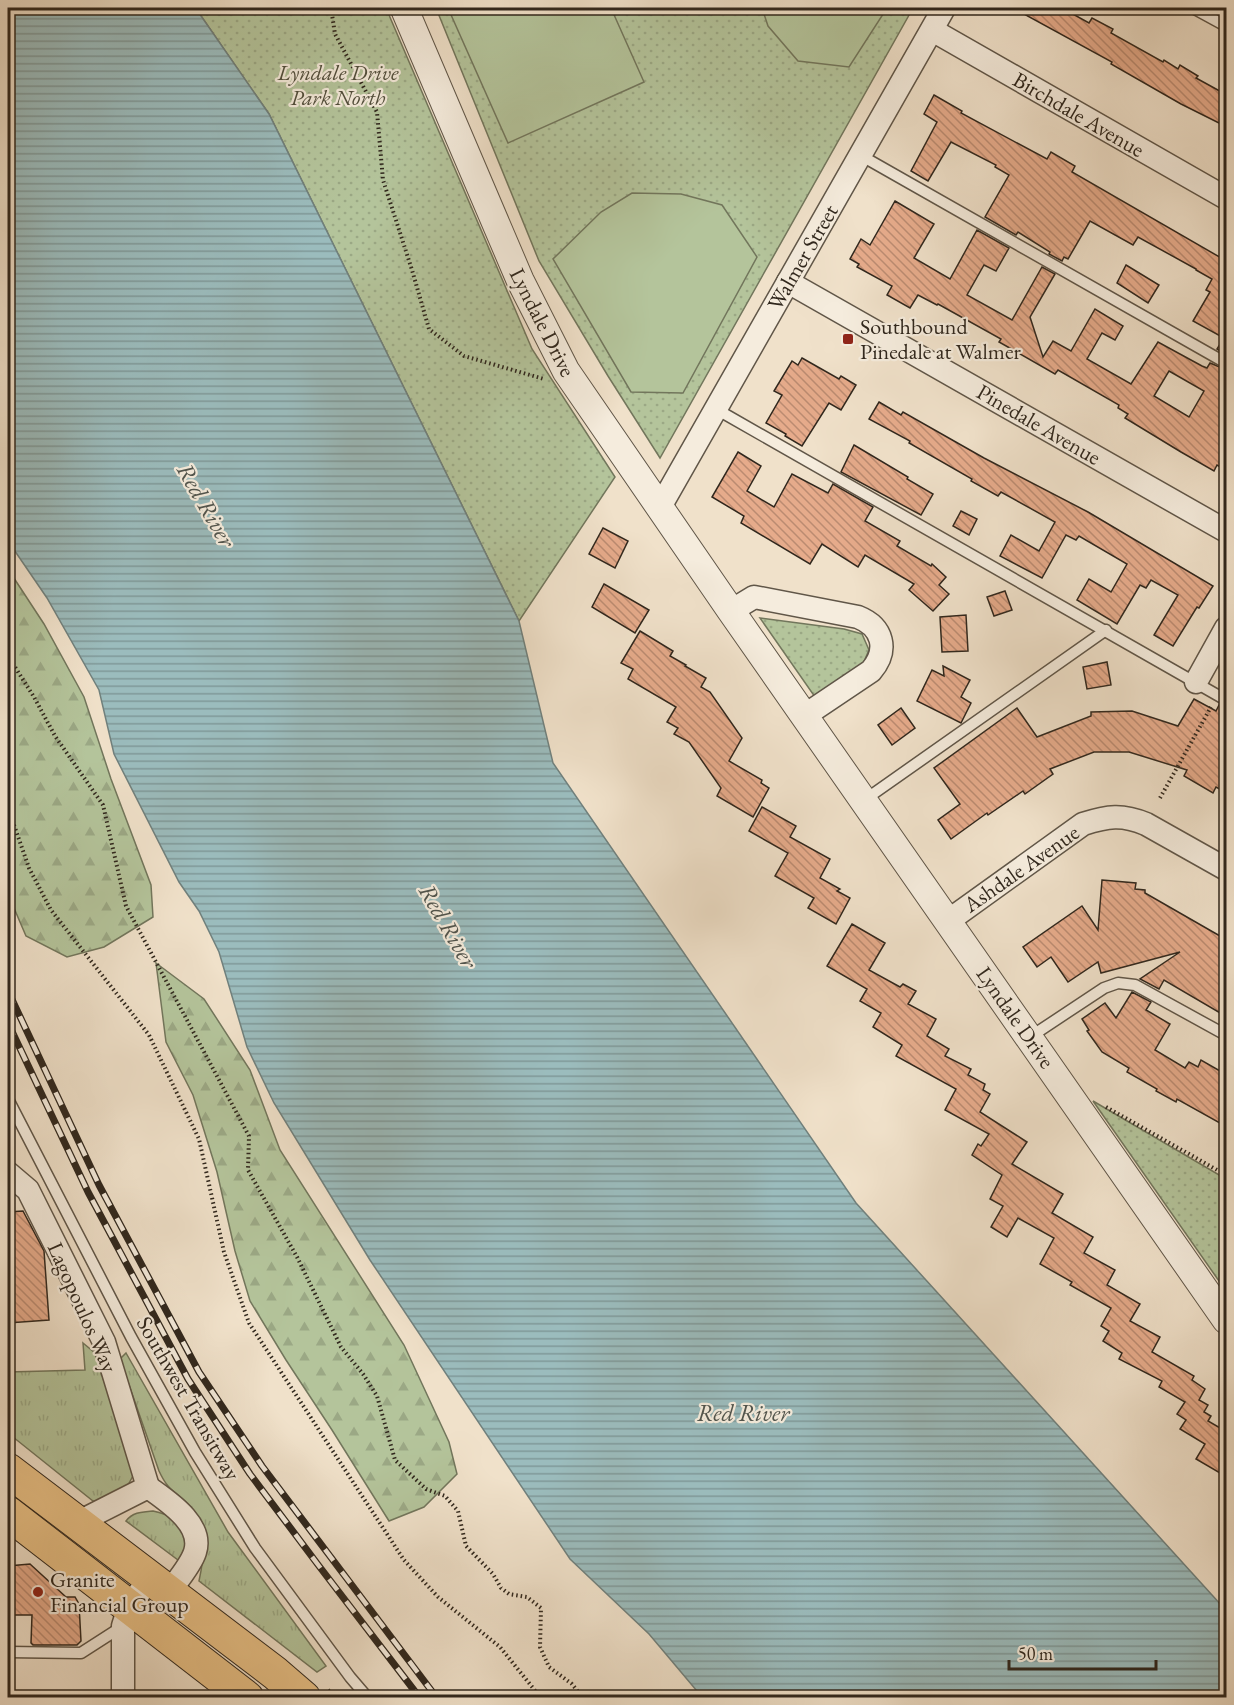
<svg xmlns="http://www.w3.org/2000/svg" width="1234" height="1705" font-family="'EB Garamond',serif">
  <defs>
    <pattern id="grass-tufts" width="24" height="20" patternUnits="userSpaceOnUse" patternTransform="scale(1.5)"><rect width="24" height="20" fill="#b4c49b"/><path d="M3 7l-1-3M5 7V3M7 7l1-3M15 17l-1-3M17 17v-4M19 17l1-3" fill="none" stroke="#9ba885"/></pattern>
    <pattern id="forest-firs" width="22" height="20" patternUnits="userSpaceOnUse" patternTransform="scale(1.5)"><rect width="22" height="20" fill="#b4c49b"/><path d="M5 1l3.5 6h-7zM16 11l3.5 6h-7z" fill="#9ba885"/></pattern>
    <pattern id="park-dots" width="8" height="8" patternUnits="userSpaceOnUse" patternTransform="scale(1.5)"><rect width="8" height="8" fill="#b4c49b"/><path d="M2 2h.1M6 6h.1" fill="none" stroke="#9ba885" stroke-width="1.8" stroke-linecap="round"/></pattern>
    <pattern id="water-rules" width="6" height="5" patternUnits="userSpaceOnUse" patternTransform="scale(1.5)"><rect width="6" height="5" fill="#9bbcbd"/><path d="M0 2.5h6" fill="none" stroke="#7f9999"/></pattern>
    <pattern id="building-back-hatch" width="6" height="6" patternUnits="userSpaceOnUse" patternTransform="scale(1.5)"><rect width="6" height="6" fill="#e6ab8b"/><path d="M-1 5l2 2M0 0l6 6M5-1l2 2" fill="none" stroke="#bb8b71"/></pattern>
  </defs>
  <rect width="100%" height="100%" fill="#f0e1ca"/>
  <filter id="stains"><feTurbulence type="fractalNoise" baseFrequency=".00333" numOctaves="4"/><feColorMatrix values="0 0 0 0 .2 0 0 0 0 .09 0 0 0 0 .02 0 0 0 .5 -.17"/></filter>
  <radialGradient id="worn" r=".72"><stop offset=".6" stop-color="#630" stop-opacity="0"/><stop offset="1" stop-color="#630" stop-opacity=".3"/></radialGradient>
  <g fill="url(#grass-tufts)" stroke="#72765c" stroke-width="1.5">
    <polygon points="83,1343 95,1353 134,1474 128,1485 98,1501 93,1501 8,1433 8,1372 85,1370"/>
    <path d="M 126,1353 L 228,1532 L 326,1666 L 317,1672 L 199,1581 C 205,1553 209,1524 186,1502 C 172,1489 168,1490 159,1471 L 120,1359 Z"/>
    <path d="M 153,1511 C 173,1515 177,1522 188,1537 L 182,1563 L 126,1521 C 133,1512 142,1512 153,1511 Z"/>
  </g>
  <g fill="url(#forest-firs)" stroke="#72765c" stroke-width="1.5">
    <polygon points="8,569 44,624 84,697 111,779 151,885 153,917 104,947 67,957 26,936 8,894"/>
    <polygon points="156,963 204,999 250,1070 280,1150 404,1345 449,1442 457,1474 424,1507 389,1521 332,1430 286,1360 250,1301 235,1251 217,1172 193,1095 166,1042"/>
  </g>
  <g fill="url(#park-dots)" stroke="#72765c" stroke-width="1.5">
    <polygon points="207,8 386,8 532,349 615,477 519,621 269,114 199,13"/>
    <polygon points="436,8 913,8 660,458 608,376 539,261"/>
    <polygon points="760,618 844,629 862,634 869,650 862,666 815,697"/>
    <polygon points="1093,1101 1226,1179 1226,1291"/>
  </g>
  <g fill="#b4c49b" stroke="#72765c" stroke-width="1.5">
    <polygon points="448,8 611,8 644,82 508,143"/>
    <polygon points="762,8 887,8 849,67 798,61 768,26"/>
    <polygon points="632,193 681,194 722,205 757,257 683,393 631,392 553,259 601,212"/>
  </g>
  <polygon fill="url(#water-rules)" stroke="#70807d" stroke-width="1.5" points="8,8 194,8 199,13 269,114 519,621 553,763 856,1203 1222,1606 1226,1609 1226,1697 702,1697 649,1634 570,1559 370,1260 274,1103 247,1047 219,952 199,911 179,882 114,754 99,690 47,598 8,541"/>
  <g fill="url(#building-back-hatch)" stroke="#30271d" stroke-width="1.5" fill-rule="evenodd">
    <polygon points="1013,8 1062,8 1089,23 1092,18 1113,29 1111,33 1163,62 1164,60 1178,69 1180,65 1198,76 1196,78 1227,95 1227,127 1181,104 1111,64 1112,62"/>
    <polygon points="934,95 962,111 961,113 1047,159 1051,152 1075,166 1072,172 1223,259 1227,252 1227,355 1217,349 1224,338 1193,321 1210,292 1206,290 1212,279 1196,270 1196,269 1138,237 1133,245 1090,221 1068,259 1064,257 1062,261 1049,254 1050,252 1018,232 1016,235 985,217 1009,175 995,167 996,165 951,142 928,181 911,171 937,122 924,114"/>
    <path d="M 895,201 L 934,224 L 914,258 L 950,279 L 977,230 L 1009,248 L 996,271 L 984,265 L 967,295 L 1012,320 L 1042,267 L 1055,274 L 1030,317 L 1043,357 L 1053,341 L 1071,351 L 1095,309 L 1123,326 L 1115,340 L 1102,333 L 1087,359 L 1131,384 L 1158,342 L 1202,366 L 1207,368 L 1210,363 L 1227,370 L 1227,471 L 1217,465 L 1214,471 L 1181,452 L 1125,418 L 1128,414 L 1118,408 L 1119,405 L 1058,370 L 1055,374 L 1015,351 L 999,342 L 1001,339 L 938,304 L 937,305 L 918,295 L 910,308 L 887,295 L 892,286 L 857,267 L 859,264 L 850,259 L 861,239 L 870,245 ZM 1169,371 L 1204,391 L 1189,417 L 1154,396 Z"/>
    <polygon points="1126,265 1159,285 1148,303 1117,283"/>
    <polygon points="802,358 839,379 841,376 856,385 841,410 829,403 802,446 785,436 786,434 766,423 782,395 774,391 792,361 798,365"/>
    <polygon points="879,402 901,415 903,412 984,458 1088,512 1213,586 1199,608 1197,607 1173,646 1154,635 1178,595 1151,580 1146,588 1140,585 1117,624 1077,600 1089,579 1111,592 1127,564 1079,536 1076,540 1066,535 1042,578 1000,556 1011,535 1039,551 1055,522 1001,492 998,496 971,481 972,479 909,443 910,441 869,419"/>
    <polygon points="854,445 908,477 907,479 933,494 921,515 841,472"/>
    <polygon points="738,452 761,466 747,491 774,507 792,474 828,493 833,484 873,507 865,521 900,541 897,546 931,566 932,564 946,577 939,585 949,594 933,611 909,590 914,584 865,555 858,567 822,544 810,564 741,523 744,516 712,497"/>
    <polygon points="961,511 977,519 969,535 953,526"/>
    <polygon points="603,528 628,541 615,568 589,554"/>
    <polygon points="604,584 649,610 635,633 592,607"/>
    <polygon points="1005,591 1012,610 994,616 987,597"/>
    <polygon points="966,615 968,651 942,652 940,617"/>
    <polygon points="640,631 673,651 670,656 686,665 685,666 706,678 701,687 710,692 742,738 729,761 762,780 761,783 769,788 753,817 717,796 721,788 689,742 674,734 678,728 667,722 676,707 628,679 633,669 621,663"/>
    <polygon points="1107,662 1111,685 1087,689 1083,667"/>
    <polygon points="943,666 970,680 961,697 971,703 961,723 917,701 932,670 944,676"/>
    <polygon points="1194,699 1216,711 1219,705 1227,707 1227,793 1216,787 1213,793 1184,776 1187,770 1129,752 1094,752 1050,769 1053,774 1025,794 1023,791 988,815 987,813 951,839 938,820 960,804 934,768 1017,708 1037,737 1091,716 1091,712 1132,711 1178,726"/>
    <polygon points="901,708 915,728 892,745 878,725"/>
    <polygon points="762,807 796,826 790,837 830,859 820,878 840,889 837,891 850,898 836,924 808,908 814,898 775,876 788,853 749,831"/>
    <polygon points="1102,880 1136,883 1135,889 1145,890 1145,893 1227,940 1227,1017 1164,980 1159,989 1140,979 1180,952 1101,973 1098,962 1068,982 1051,957 1037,967 1023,947 1082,906 1098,930"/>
    <polygon points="852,924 885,943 869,970 900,987 903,984 916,991 908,1004 936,1019 927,1036 949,1049 945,1056 971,1069 968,1075 985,1084 983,1090 990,1094 980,1112 1027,1142 1012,1164 1063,1194 1052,1213 1093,1237 1084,1253 1115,1270 1107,1285 1140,1304 1130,1321 1160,1337 1152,1352 1194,1376 1192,1380 1205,1389 1199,1400 1208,1405 1204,1412 1211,1416 1208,1421 1227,1432 1227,1462 1220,1473 1196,1459 1205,1444 1180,1429 1186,1420 1177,1414 1185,1402 1159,1387 1162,1381 1119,1359 1122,1353 1103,1341 1109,1331 1101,1326 1111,1308 1070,1285 1072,1282 1040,1264 1054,1238 1018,1218 1007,1237 991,1227 1003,1206 990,1199 1002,1175 972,1155 978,1144 981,1146 989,1134 945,1110 956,1089 896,1056 902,1045 873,1027 881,1013 860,1001 867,989 827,966"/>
    <polygon points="1132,992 1151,1002 1146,1010 1170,1024 1155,1050 1185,1068 1189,1062 1198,1067 1201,1060 1227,1075 1227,1127 1177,1099 1176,1102 1156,1091 1157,1089 1127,1072 1129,1068 1102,1052 1087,1031 1089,1030 1082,1019 1105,1003 1116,1018"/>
    <polygon points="23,1211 44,1251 49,1320 8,1323 8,1212"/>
    <polygon points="30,1564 66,1597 75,1597 79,1604 81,1641 77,1645 33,1645 31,1643 32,1615 12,1615 8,1610 8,1566"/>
  </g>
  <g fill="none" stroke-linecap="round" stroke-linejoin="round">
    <g stroke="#605648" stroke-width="13">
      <g id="service">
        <polyline points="1193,8 1226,26"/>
        <polyline points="860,155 1226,363"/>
        <polyline points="716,409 1226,700"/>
        <polyline points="863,801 1106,630"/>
        <polyline points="1030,1037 1104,988 1118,983 1135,985 1226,1035"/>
        <polyline points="8,1099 131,1337 195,1452 255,1548 350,1677 368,1698"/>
        <polyline points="8,1652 81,1653 123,1626"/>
      </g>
    </g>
    <g stroke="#605648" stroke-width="25">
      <g id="minor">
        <polyline points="932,30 1226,198"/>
        <polyline points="788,282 1226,531"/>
        <polyline points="660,507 944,8"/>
        <path d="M 731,611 L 754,597 L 858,617 C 883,627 889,650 871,671 L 804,716"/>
        <polyline points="1196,682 1226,628"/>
        <path d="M 948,921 L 1083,824 C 1108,816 1122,814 1146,824 L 1226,869"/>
        <polyline points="8,1173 28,1190 104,1342 148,1487"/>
        <path d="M 77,1523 L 148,1487 C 167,1501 204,1524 195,1552 C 191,1565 177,1581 169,1592"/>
        <polyline points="123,1698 123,1626 129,1607 150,1578"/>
      </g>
    </g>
    <g stroke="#605648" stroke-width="29">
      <polyline id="tertiary" points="404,8 520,280 566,371 731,611 1226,1320"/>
    </g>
    <g stroke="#30271d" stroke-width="35">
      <g id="primary">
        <polyline points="8,1470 275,1673 304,1698"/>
        <polyline points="8,1513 247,1698"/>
      </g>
    </g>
    <g stroke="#30271d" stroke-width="4" stroke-dasharray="1.5 3" stroke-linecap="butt">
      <polyline points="331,8 335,34 377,112 383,180 412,270 429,329 464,356 544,379"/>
      <polyline points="8,656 34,697 55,736 103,805 126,906 249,1136 248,1170 297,1257 341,1347 363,1374 377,1396 395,1460 426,1489 445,1496 458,1511 466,1546 493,1574 501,1588 509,1594 527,1597 541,1608 540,1647 549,1667 572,1684 583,1698"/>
      <polyline points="1160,798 1211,707"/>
      <polyline points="8,808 29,868 51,910 149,1035 199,1139 224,1252 249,1323 404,1560 438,1597 500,1647 541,1698"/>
      <polyline points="1106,1107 1226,1175"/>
      <polyline points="328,1690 336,1698"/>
    </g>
    <use href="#service" stroke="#f5ecdd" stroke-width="10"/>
    <use href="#minor" stroke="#f5ecdd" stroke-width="22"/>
    <use href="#tertiary" stroke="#f5ecdd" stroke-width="27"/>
    <use href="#primary" stroke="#e8c085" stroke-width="33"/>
    <g stroke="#30271d" stroke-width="7">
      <g id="rail">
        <polyline points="8,991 99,1185 199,1372 262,1466 437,1698"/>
        <polyline points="8,1023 88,1192 188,1379 250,1474 319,1566 420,1698"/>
      </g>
    </g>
    <use href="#rail" stroke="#f5ecdd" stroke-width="4.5" stroke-dasharray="14" stroke-linecap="butt"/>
  </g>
  <g fill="#8f2418" stroke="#f5ecdd" stroke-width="2">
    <rect x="842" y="333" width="12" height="12" rx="3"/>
    <circle cx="38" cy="1592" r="6"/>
  </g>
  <g text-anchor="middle" stroke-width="4.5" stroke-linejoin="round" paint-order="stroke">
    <g font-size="22" font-style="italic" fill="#514e3c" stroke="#f5ecdd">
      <text x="338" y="80">Lyndale Drive<tspan x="338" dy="25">Park North</tspan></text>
    </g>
    <g font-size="22" fill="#30271d" stroke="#f5ecdd">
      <text transform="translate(1079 114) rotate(30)" y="8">Birchdale Avenue</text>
      <text transform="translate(802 257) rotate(-60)" y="8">Walmer Street</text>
      <text transform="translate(543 322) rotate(63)" y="8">Lyndale Drive</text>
      <text transform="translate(1039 424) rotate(30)" y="8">Pinedale Avenue</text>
      <text transform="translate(1021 868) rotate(-35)" y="8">Ashdale Avenue</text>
      <text transform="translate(1016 1017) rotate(55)" y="8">Lyndale Drive</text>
      <text transform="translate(83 1307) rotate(66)" y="8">Lagopoulos Way</text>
      <text transform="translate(189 1398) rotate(60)" y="8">Southwest Transitway</text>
    </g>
    <g font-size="22" fill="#30271d" stroke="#f5ecdd" text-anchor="start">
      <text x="860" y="334">Southbound<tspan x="860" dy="25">Pinedale at Walmer</tspan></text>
      <text x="50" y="1587">Granite<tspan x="50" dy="25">Financial Group</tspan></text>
    </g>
    <g font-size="24" font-style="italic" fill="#50544d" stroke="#f5ecdd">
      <text transform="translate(206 505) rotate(60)" y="8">Red River</text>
      <text transform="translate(448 926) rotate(60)" y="8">Red River</text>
      <text x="743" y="1421">Red River</text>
    </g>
  </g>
  <rect width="1234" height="1705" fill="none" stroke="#f0e1ca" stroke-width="30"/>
  <rect x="9" y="9" width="1216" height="1687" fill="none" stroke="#30271d" stroke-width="3"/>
  <rect x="15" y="15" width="1204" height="1675" fill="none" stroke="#30271d" stroke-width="1.5"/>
  <path d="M1009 1660v9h147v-9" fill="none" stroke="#30271d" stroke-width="3"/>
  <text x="1018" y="1660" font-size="18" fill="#30271d" stroke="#f5ecdd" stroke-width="4.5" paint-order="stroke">50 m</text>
  <rect width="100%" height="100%" filter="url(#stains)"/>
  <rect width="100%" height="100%" fill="url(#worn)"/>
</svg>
